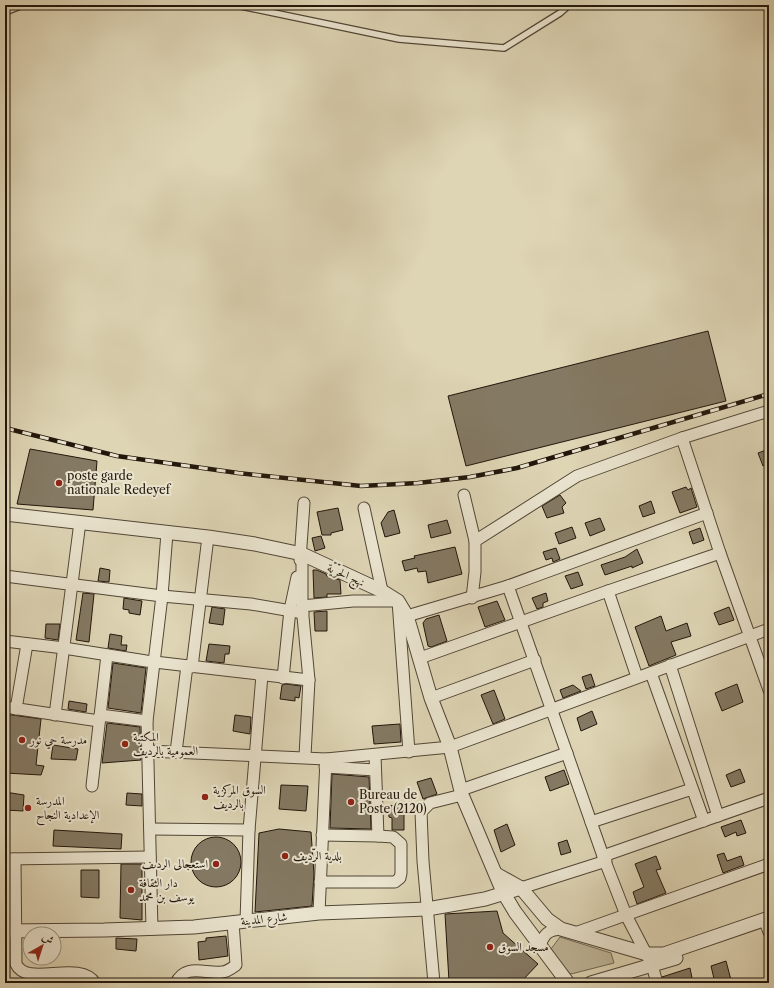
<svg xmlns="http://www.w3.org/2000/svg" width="774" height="988" font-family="'Libre Caslon Text',Amiri,serif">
  <rect width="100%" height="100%" fill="#ded5b5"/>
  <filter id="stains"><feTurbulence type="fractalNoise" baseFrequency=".005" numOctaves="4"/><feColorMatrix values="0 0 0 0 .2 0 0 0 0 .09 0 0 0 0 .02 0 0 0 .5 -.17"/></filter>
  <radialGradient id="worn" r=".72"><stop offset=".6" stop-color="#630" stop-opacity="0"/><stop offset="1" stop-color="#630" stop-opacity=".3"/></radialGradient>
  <polygon fill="#beb598" stroke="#706652" points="560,937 611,953 614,963 571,974 565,970 551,949"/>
  <g fill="#847963" stroke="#22160b">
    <polygon points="708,331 726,401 466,466 448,396"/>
    <polygon points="30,449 97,461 93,510 17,504"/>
    <polygon points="769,449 769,463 763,466 758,453"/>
    <polygon points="686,487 688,490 691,488 697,507 680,513 672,492"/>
    <polygon points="560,495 566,503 562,507 564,513 547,518 542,506"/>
    <polygon points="651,501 655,513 643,517 639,506"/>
    <polygon points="338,508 343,530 331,533 331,535 322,535 317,512"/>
    <polygon points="394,510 400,533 385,537 381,523 388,512"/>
    <polygon points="600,518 605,530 590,536 585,523"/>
    <polygon points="447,520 451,533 431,538 428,525"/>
    <polygon points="572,527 576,538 559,544 555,533"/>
    <polygon points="700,528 704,540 693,544 689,532"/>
    <polygon points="321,536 325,548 315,551 312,538"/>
    <polygon points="455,547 462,574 428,583 426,571 418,572 417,568 405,571 402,561 415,558 414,556"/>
    <polygon points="556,548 560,559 553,562 552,558 546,560 543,552"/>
    <polygon points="637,549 643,563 632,568 632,566 605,575 601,565 625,557"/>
    <polygon points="100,568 110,570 109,582 98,581"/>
    <polygon points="313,570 317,570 326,574 327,576 340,580 341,594 327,594 327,597 314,598"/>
    <polygon points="578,572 583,585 571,589 565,576"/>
    <polygon points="83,593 94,594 89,642 76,640"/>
    <polygon points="546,593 548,601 543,603 543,607 537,609 532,598"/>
    <polygon points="124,598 142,601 140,615 129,613 129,610 123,609"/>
    <polygon points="497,601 505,620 485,627 478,607"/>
    <polygon points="212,607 225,609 223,625 209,623"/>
    <polygon points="729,607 734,620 719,625 714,613"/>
    <polygon points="327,611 327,631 315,631 314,612"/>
    <polygon points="439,615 447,641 431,647 428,646 423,623 426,619"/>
    <polygon points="661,616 666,631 687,623 691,636 671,642 676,655 649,666 635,627"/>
    <polygon points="46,624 60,624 58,640 45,638"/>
    <polygon points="110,634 122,636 121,645 127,645 126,651 108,648"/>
    <polygon points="209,644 230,646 229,654 225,654 224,663 206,661"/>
    <polygon points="113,663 146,668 141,713 108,708"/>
    <polygon points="591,674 595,686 586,689 582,677"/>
    <polygon points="286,684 301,686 299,698 295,697 295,701 280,699 282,685"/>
    <polygon points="737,684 743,702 722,711 715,693"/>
    <polygon points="573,685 581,691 563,698 560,690"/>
    <polygon points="494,690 505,719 493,724 481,695"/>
    <polygon points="69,701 87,704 86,712 68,709"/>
    <polygon points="592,711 597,724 581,731 577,718"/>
    <polygon points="5,714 41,719 36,765 44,766 41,775 5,773"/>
    <polygon points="235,715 251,717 250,734 233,731"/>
    <polygon points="107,723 140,727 141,760 102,763"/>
    <polygon points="400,724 401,742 374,744 372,726"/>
    <polygon points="53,745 78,749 76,760 51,759"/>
    <polygon points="740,769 745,782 731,787 726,775"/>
    <polygon points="564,770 569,784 550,791 545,777"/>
    <polygon points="332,774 369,777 371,829 330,828"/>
    <polygon points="431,778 437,794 423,799 417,782"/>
    <polygon points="281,785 308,786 306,811 279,809"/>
    <polygon points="5,792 24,795 23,811 5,810"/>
    <polygon points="127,793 142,794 142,806 126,805"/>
    <polygon points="404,804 404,830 392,830 392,818 389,817 388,806"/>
    <polygon points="741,820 746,833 737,836 736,832 725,837 721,827"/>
    <polygon points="507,824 515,845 501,852 494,830"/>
    <polygon points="279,829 311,832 314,874 312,906 255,912 259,833"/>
    <polygon points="54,830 122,834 121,849 53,846"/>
    <circle cx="216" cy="862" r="25"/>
    <polygon points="567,840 571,852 561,855 558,843"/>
    <polygon points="724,853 727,861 741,856 744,865 723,873 717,855"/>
    <polygon points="656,856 661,869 656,870 666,893 637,904 633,892 644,887 635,864"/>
    <polygon points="121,864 142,864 142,920 120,918"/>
    <polygon points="81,870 99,870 99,898 81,897"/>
    <polygon points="497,911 503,933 538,964 520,983 449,981 445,914"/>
    <polygon points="226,936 228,956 199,960 198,942 206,941 206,938"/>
    <polygon points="116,938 137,939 136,951 116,949"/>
    <polygon points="726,961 731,980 715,983 711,966"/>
    <polygon points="690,968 693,983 664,983 662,977"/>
  </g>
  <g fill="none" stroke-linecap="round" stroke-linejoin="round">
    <g stroke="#514636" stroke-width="8">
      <g id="service">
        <polyline points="236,5 399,39 504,48 560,13 569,5"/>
        <polyline points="5,12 23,5"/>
      </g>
    </g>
    <g stroke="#514636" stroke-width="13">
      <g id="minor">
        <polyline points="682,438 720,553 769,690"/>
        <polyline points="464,495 475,541"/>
        <polyline points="364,508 382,591"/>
        <polyline points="302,554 302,606 309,680 305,756"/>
        <polyline points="300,560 304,503"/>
        <polyline points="5,576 162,596 251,604 303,613"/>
        <polyline points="508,586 603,856 626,915 652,965 657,983"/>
        <polyline points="608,591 637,677"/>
        <polyline points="472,598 475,572 475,541 577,476 682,438 769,411"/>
        <polyline points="302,606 353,601 398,601 409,752"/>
        <polyline points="407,616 508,586 707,513"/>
        <polyline points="5,641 64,648 146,661 309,680"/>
        <polyline points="420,658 608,591 720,553"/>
        <polyline points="670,665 718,816"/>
        <polyline points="192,667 208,537"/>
        <polyline points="651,673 704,821"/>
        <polyline points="283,678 290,610 297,577"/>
        <polyline points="431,698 535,660"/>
        <polyline points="5,707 99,721"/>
        <polyline points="16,709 27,644"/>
        <polyline points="55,715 80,522"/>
        <polyline points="100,715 147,721"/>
        <polyline points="148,751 326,759 450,747 769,629"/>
        <polyline points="176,752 187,666"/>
        <polyline points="325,767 375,770"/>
        <polyline points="92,786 107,655"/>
        <polyline points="461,790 567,753"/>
        <polyline points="591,822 692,789"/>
        <polyline points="150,829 249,830"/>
        <polyline points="322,835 378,836 375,755"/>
        <polyline points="603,856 769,798"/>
        <polyline points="5,859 150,857"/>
        <path d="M 15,859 L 16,964 C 27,988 79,959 95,983"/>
        <polyline points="320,882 395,882 400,878 401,873 401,844 393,837 378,836"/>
        <polyline points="521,888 606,861"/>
        <polyline points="319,913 326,759"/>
        <polyline points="764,919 769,932"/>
        <polyline points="246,921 249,830 262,675"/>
        <polyline points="152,929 147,721 162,596 167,533"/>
        <polyline points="575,933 769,864"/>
        <path d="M 540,946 C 544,934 548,930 561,929"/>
        <path d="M 176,983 C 185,963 205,974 222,972 C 227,972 232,968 236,965 L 233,922"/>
        <polyline points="434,983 423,861 421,812 430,803 462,795"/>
      </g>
    </g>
    <g stroke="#514636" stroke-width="15">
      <g id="tertiary">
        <polyline points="5,514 208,537 255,544 302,554 382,591 398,601 407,616 431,698 450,747 462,795 503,892 515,912 568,983"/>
        <polyline points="496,874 521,888 547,919 561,929 647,954 664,954 769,918"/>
        <polyline points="5,931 104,930 194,927 319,913 427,909 485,899 521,888"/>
        <polyline points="591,983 676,958"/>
      </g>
    </g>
    <use href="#service" stroke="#eae4cf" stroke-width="5.5"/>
    <use href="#minor" stroke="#eae4cf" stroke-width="11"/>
    <use href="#tertiary" stroke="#eae4cf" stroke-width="13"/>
    <g stroke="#22160b" stroke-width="4.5">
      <polyline id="rail" points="5,428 117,456 238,473 361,486 418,483 470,477 517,468 769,394"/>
    </g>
    <use href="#rail" stroke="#eae4cf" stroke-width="3" stroke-dasharray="9" stroke-linecap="butt"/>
  </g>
  <g fill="#8f2418" stroke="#eae4cf" stroke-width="1.5">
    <circle cx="59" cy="483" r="4"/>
    <circle cx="22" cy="740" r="4"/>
    <circle cx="125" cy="744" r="4"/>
    <circle cx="205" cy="797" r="4"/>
    <circle cx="351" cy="802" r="4"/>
    <circle cx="28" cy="808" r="4"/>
    <circle cx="285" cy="856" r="4"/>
    <circle cx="216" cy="864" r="4"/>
    <circle cx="131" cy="890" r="4"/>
    <circle cx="490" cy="947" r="4"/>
  </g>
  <g text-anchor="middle" stroke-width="4" stroke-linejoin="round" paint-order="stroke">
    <g font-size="12" fill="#22160b" stroke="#eae4cf" text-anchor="start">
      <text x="67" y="480">poste garde<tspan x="67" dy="14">nationale Redeyef</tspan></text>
      <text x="133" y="741">المكتبة<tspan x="133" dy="14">العمومية بالرديف</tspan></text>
      <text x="30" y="744">مدرسة حي نور</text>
      <text x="213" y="794">السوق المركزية<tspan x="213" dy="14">بالرديف</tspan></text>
      <text x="359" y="799">Bureau de<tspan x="359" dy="14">Poste (2120)</tspan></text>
      <text x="36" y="805">المدرسة<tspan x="36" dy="14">الإعدادية النجاح</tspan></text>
      <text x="293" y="860">بلدية الرّديف</text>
      <text x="208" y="868" text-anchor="end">استعجالى الردىف</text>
      <text x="139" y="887">دار الثقافة<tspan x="139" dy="14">يوسف بن محمد</tspan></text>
      <text x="498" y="951">مسجد السوق</text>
    </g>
    <g font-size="12" fill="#22160b" stroke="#eae4cf">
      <text transform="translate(346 575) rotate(24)" y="4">نهج الحرّيّة</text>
      <text transform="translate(264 919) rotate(-6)" y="4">شارع المدينة</text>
    </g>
  </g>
  <rect width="774" height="988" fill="none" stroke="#ded5b5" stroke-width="20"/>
  <rect x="6" y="6" width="762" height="976" fill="none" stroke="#22160b" stroke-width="2"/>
  <rect x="10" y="10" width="754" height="968" fill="none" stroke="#22160b"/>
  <g transform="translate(42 946) rotate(39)"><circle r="19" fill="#eae4cf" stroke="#9a9281"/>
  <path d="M0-3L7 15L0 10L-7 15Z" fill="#8f2418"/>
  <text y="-6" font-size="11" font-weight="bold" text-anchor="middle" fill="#22160b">ش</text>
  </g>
  <rect width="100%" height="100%" filter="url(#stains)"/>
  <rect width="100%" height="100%" fill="url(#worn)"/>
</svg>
